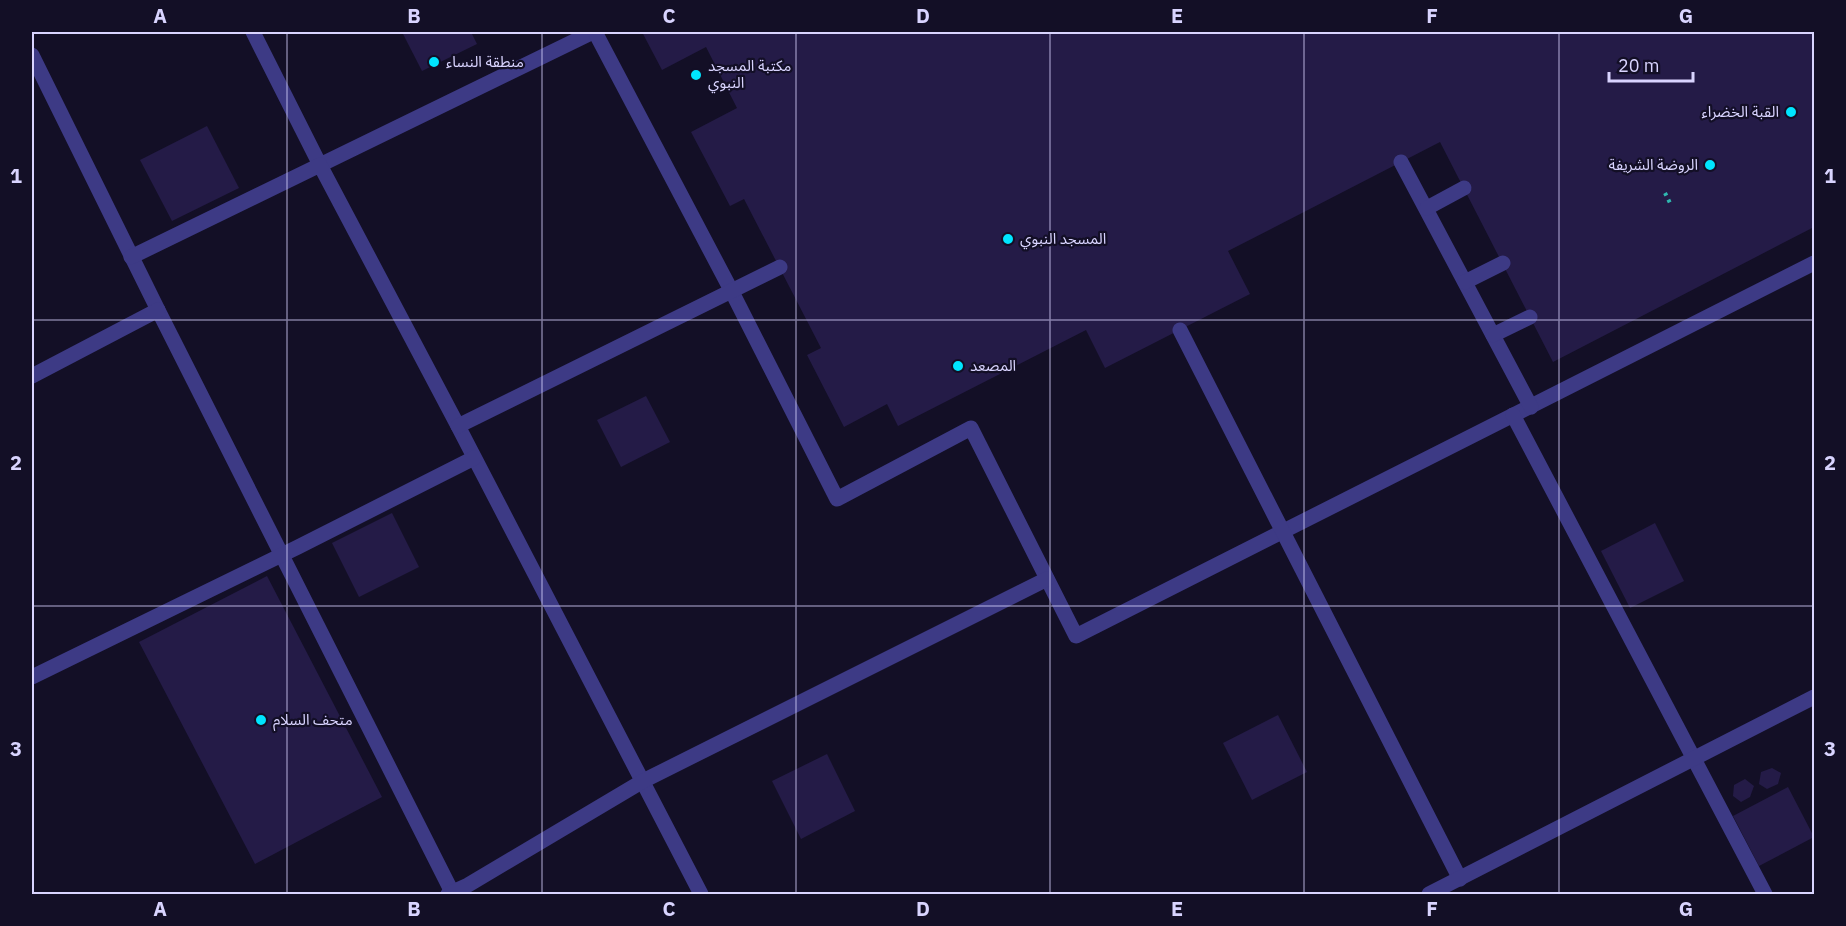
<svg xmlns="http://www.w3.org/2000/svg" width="1846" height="926" font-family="'IBM Plex Sans','Noto Sans Arabic',sans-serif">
  <rect width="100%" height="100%" fill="#130f26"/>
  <g fill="#241b47">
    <polygon points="402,32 471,32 477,44 422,71"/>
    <polygon points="642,32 1814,32 1814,227 1553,362 1440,142 1228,251 1250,294 1105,368 1086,330 898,426 887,404 844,427 807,355 821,348 744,199 730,206 691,132 737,108 706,47 662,70"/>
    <polygon points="207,126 239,188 172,221 140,160"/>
    <polygon points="646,396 670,442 621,467 597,420"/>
    <polygon points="392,513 419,567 359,597 332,543"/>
    <polygon points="1655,523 1684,581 1630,608 1601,551"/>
    <polygon points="267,576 382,797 255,864 139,642"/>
    <polygon points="1278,715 1307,772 1252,800 1223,743"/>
    <polygon points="827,754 855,811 801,839 772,781"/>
    <polygon points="1772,768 1781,773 1778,784 1767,789 1759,784 1761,772"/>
    <polygon points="1745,779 1754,786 1750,797 1741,802 1733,796 1734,785"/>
    <polygon points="1788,787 1814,837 1759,866 1733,816"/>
  </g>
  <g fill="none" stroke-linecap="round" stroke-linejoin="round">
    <polyline stroke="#2fb8b0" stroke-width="4" stroke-dasharray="3 4.5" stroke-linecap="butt" points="1665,193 1670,203"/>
    <g stroke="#3d3a85" stroke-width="15">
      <polyline points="253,32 320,165 593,32"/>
      <polyline points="595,32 731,290 837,499 971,428 1076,636 1814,263"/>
      <polyline points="32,55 158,310 453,894"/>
      <polyline points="1401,162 1531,407"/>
      <polyline points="1427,208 1464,188"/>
      <polyline points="131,257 320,165 458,426 701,894"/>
      <polyline points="1465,282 1503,263"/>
      <polyline points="1180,330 1460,879"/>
      <polyline points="1493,335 1530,317"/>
      <polyline points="32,376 158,310"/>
      <polyline points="1513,415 1765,894"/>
      <polyline points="458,426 780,267"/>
      <polyline points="32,677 298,547 474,458"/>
      <polyline points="448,894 468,885 643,781 1047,579"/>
      <polyline points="1429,894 1814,697"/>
    </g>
  </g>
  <path fill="none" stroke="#d9d4ff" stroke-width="1.5" stroke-opacity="0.55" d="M 287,32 L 287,894M 542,32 L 542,894M 796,32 L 796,894M 1050,32 L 1050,894M 1304,32 L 1304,894M 1559,32 L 1559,894M 32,320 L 1814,320M 32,606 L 1814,606"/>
  <g fill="#00e5ff" stroke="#130f26" stroke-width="2">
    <circle cx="434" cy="62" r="6"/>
    <circle cx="696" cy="75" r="6"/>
    <circle cx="1791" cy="112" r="6"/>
    <circle cx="1710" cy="165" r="6"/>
    <circle cx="1008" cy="239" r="6"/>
    <circle cx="958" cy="366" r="6"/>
    <circle cx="261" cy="720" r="6"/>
  </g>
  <g text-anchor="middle" stroke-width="4.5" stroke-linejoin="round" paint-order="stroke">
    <g font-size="15" fill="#d9d4ff" stroke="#130f26" text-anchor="start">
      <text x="446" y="67">منطقة النساء</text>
      <text x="708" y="71">مكتبة المسجد<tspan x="708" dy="17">النبوي</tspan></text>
      <text x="1779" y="117" text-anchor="end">القبة الخضراء</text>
      <text x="1698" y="170" text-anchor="end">الروضة الشريفة</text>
      <text x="1020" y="244">المسجد النبوي</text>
      <text x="970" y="371">المصعد</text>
      <text x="273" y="725">متحف السلام</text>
    </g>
  </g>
  <rect width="1846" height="926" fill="none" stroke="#130f26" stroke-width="66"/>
  <path d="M1609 72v9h84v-9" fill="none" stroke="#d9d4ff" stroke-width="3"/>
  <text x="1618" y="72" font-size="18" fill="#d9d4ff" stroke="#130f26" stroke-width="4.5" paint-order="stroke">20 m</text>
  <rect x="33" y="33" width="1780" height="860" fill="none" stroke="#d9d4ff" stroke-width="2"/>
  <g font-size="20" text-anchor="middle" font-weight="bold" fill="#d9d4ff">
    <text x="160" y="23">A</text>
    <text x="414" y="23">B</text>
    <text x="669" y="23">C</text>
    <text x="923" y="23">D</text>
    <text x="1177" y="23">E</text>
    <text x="1432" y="23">F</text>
    <text x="1686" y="23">G</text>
    <text x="16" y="183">1</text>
    <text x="1830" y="183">1</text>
    <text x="16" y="470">2</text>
    <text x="1830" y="470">2</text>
    <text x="16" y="756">3</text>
    <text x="1830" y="756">3</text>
    <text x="160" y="916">A</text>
    <text x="414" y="916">B</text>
    <text x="669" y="916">C</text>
    <text x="923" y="916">D</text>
    <text x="1177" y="916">E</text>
    <text x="1432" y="916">F</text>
    <text x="1686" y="916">G</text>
  </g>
</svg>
